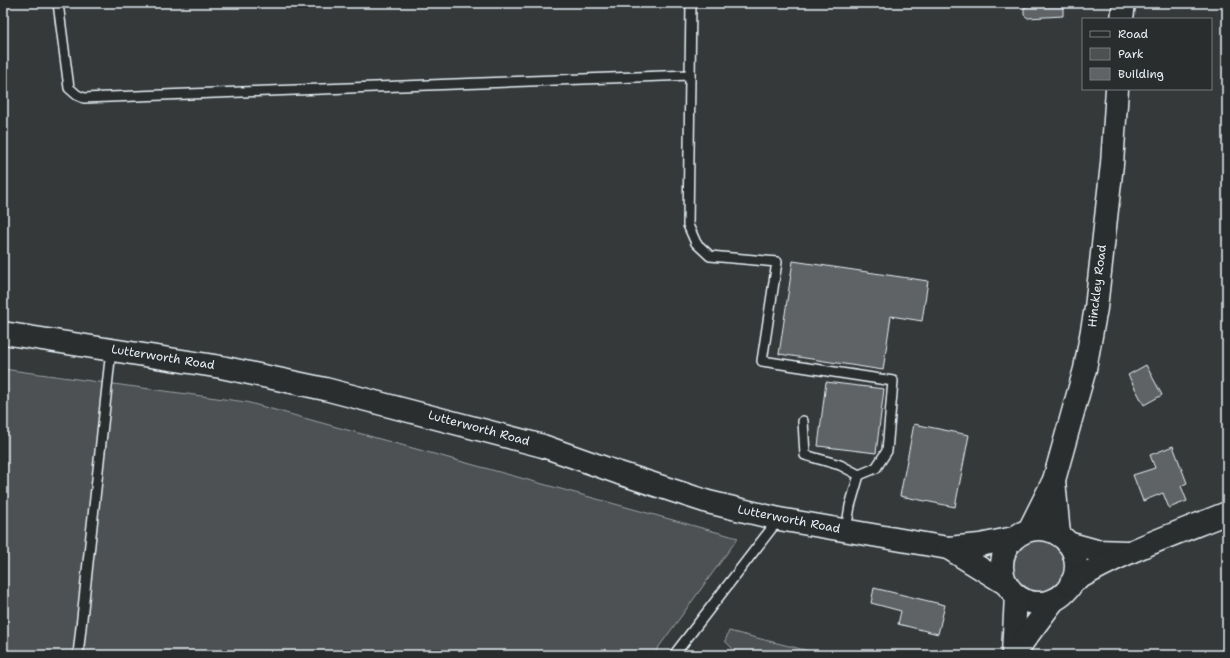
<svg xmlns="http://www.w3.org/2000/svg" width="1230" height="658" font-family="'Shantell Sans',sans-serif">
  <rect width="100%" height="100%" fill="#35393a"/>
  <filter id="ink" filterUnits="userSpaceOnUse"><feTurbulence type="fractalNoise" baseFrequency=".025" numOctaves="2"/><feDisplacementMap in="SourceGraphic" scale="8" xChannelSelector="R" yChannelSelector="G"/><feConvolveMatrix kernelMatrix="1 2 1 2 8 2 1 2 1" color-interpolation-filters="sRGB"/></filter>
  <g filter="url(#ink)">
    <g fill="#4d5152" stroke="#9aa1a5">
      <polygon points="3,369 246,402 738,538 653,655 3,655"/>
      <circle cx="1039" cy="566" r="28"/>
      <polygon points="729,631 825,655 739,655 725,641"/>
    </g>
    <g fill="#5f6365" stroke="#e8f1f8">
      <polygon points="1029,3 1063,3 1063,16 1028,18 1024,15 1024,8 1030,5"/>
      <polygon points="793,261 928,281 922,321 891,316 883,370 779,354"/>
      <polygon points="1146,365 1162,395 1144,405 1128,375"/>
      <polygon points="826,382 884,389 876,453 818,446"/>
      <polygon points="914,424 969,435 955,507 900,496"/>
      <polygon points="1173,446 1187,483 1181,486 1187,501 1169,508 1163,493 1143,501 1133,475 1155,468 1150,455"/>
      <polygon points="874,588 945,605 938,634 898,624 901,611 871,603"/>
    </g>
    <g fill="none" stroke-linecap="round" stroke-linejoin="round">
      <g stroke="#e8f1f8" stroke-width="12">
        <g id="service">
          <polyline points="58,3 69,88 77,95 84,98 690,75"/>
          <polyline points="691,3 688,225 696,243 710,256 777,262 762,361 893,381 887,451 876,468 859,475"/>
          <polyline points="803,421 805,455 840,465 859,475 850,506 846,530"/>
          <polyline points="78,655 111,350"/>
          <polyline points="674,655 778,520"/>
        </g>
      </g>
      <g stroke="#e8f1f8" stroke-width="25">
        <g id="secondary">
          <polyline points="1122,19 1124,3"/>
          <polyline points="3,333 221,367 325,389 543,446 619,473 708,502 779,519 948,548 980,545 1014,538"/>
          <polyline points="1054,480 1059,535"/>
          <circle cx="1039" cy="566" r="37"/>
          <polyline points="1029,530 1054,480 1085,369 1096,308 1112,164 1117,89"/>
          <polyline points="1068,543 1097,551 1127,552"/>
          <polyline points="948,548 1006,584"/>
          <path d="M 1071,583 C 1119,553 1175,534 1227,513"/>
          <polyline points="1013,654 1016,595"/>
          <polyline points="1013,655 1054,600"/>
        </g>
      </g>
      <use href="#service" stroke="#2a2d2e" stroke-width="9"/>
      <use href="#secondary" stroke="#2a2d2e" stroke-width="22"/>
    </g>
  </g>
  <g text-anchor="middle" stroke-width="3" stroke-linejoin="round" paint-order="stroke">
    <g font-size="12" fill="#e8f1f8" stroke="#2a2d2e">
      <text transform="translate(1097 286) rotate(-83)" y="4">Hinckley Road</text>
      <text transform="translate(163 357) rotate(9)" y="4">Lutterworth Road</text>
      <text transform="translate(479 428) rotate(15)" y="4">Lutterworth Road</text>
      <text transform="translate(789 519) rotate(11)" y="4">Lutterworth Road</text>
    </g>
  </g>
  <rect width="1230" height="658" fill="none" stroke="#2a2d2e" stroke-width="16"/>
  <rect x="8" y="8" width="1214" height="642" fill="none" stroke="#e8f1f8" stroke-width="1.5" filter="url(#ink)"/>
  <rect x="1082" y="18" width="130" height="72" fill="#2a2d2e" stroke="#767b7f"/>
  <rect x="1090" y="31" width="20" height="6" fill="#2a2d2e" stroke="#767b7f"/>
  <text x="1118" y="38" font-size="12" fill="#e8f1f8">Road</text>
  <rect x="1090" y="48" width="20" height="12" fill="#4d5152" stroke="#767b7f"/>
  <text x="1118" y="58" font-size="12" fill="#e8f1f8">Park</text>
  <rect x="1090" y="68" width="20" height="12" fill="#5f6365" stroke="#767b7f"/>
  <text x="1118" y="78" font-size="12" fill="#e8f1f8">Building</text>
</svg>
